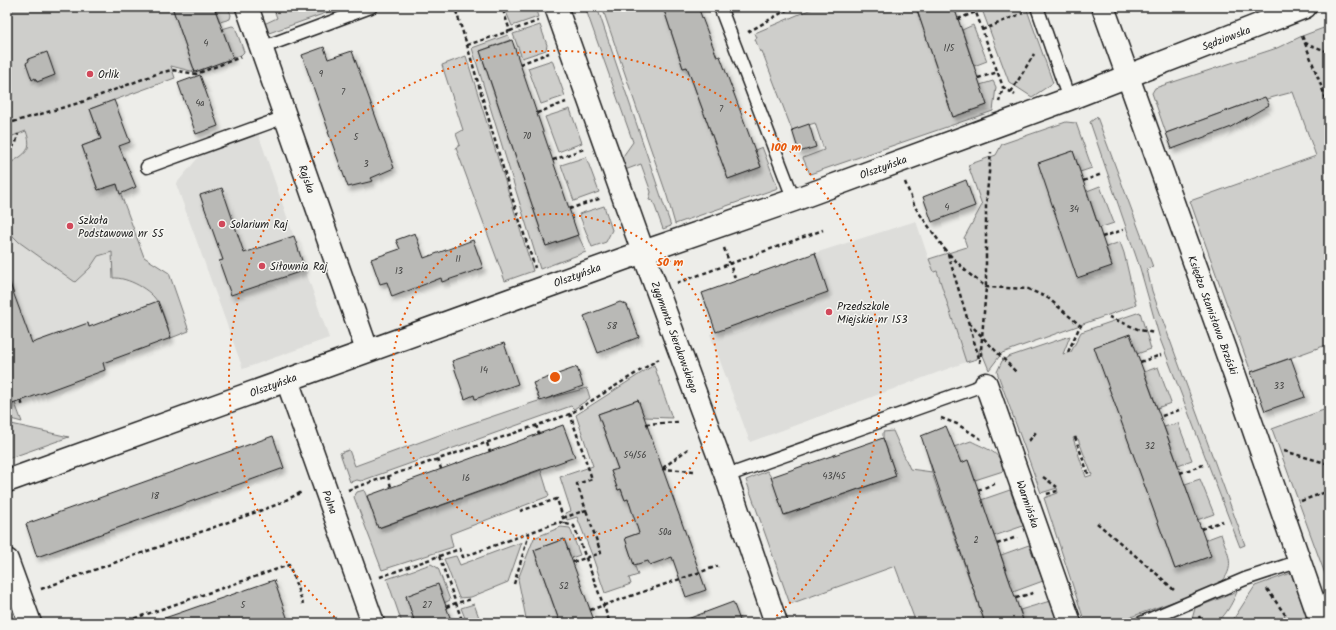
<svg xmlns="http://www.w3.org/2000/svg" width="1336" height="630" font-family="Kalam,sans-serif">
  <defs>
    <filter id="shadow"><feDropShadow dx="2.5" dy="4.5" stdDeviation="2" flood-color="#0004"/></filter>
  </defs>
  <rect width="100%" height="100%" fill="#edede9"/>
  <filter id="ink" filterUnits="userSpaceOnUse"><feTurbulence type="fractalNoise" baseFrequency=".025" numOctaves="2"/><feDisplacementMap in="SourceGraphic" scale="8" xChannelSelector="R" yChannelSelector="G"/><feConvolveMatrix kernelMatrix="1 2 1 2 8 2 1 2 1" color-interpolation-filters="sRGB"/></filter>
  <g filter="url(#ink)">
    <g fill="#ddddda">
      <polygon points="7,7 175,78 90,109 82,146 98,190 117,184 144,257 169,273 189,331 103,363 7,406"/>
      <polygon points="258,133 329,338 243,369 176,184 202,153"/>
      <polygon points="916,221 933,272 937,271 966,362 750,442 710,334 716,331 702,293 815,253"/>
    </g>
    <g fill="#cececb" stroke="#757574" fill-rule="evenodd">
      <path d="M 7,7 L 172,7 L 195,72 L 171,66 L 175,78 L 90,109 L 101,139 L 82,146 L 98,190 L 117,184 L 144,257 L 169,273 L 189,331 L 171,338 C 167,327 164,313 158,303 C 152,290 127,277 113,278 L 112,252 L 98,256 L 90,268 L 75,282 L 19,242 L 13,236 L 7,221 L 7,165 C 23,155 34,152 26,131 L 10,137 L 10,142 L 7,145 Z"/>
      <polygon points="214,7 228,7 231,15 230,19 220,22"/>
      <polygon points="273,7 343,7 266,34 264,24 277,18"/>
      <polygon points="504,7 535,7 538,17 512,26"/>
      <polygon points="585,7 597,7 671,226 663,229 653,201 649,200 651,192 641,164 625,170 621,159 633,142"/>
      <polygon points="602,7 663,7 683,68 687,67 728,179 761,167 755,150 762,147 778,188 675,224 667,196"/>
      <polygon points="816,7 916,7 953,117 987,105 980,85 993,81 996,87 993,111 810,174 803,158 824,150 815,123 792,130 762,51 760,52 755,39 757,38 755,33"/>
      <polygon points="981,7 1026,7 1053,83 1032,97 1009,82"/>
      <polygon points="540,25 547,45 546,50 522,58 513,34"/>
      <polygon points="973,25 987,61 974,66 962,30"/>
      <polygon points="232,26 235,27 244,52 241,55 233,58 222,29"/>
      <polygon points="1329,26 1329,344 1251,372 1190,201 1316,156 1293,92 1240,106 1166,133 1152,93 1155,88 1277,48 1302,36"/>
      <polygon points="508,35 510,40 480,51 546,246 578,235 586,252 540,269 472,48"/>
      <polygon points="466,56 533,271 505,281 456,148 460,145 456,134 463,130 442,65"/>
      <polygon points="552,60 565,96 541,104 528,68"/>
      <polygon points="570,109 582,143 558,152 545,117"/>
      <polygon points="1097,117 1153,267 1147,269 1152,291 1245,545 1240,547 1160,339 1140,268 1090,122"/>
      <polygon points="1066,122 1076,123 1092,168 1080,172 1073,151 1039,163 1112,266 1106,247 1120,242 1124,253 1136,305 1002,353 989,370 980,348 977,359 966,362 937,271 934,272 929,259 967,247 964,238 982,205 968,165 996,155 1002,144"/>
      <polygon points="586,157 599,192 574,201 561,165"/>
      <polygon points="1100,186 1114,223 1099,228 1087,191"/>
      <polygon points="604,206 612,230 606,242 592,247 579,214"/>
      <path d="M 1140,312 L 1151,349 L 1137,354 L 1095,348 L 1175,569 L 1210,556 L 1205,540 L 1221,534 C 1228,555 1237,567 1219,585 L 1114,623 L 1085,623 L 1044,498 L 1058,493 L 1057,488 L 1041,493 L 997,372 L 1002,361 L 1008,357 L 1070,336 L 1063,354 L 1071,352 L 1081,332 ZM 1075,437 L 1078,439 L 1092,475 L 1086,477 L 1073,438 Z"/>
      <polygon points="654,365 672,418 644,417 638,400 598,414 618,469 611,471 618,490 621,489 625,500 628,499 642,528 638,529 639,533 625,538 638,575 629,578 631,584 605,593 592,555 577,517 567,520 565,513 571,511 560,477 593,466 576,415"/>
      <polygon points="1158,367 1171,403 1157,408 1144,372"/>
      <polygon points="587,388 590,398 574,409 571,406 361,481 357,480 350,482 340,453 349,450 355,466 461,427 535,402"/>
      <polygon points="15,403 22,422 7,418 7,406"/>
      <polygon points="1329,408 1329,585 1272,429"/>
      <polygon points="7,423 69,437 7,459"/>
      <polygon points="1178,423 1192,460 1178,465 1164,427"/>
      <path d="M 893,431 L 910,469 L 932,472 L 928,456 L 971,441 C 986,449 1003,452 1003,471 L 975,480 L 968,461 L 932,473 L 985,623 L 916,623 L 895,566 L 790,604 L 746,480 L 767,471 L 771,477 L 785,515 L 896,476 L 883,438 L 883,432 Z"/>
      <polygon points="541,470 549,496 450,534 453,547 382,570 354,497 357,492 364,490 379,528"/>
      <polygon points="1200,479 1214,514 1197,520 1185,484"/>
      <polygon points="1010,490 1023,526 994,536 981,500"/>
      <polygon points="561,527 570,528 580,555 571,558 564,539 534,550 560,623 527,623 518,579 534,538"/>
      <polygon points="522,542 508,582 471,597 459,598 444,559 456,556 460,565"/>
      <polygon points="1029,545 1043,581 1013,592 1001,555"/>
      <polygon points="431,564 438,568 450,600 444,603 438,585 406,596 415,623 402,623 387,579"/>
      <polygon points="1291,573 1309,623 1231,623 1255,586"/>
      <path d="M 1237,592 C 1233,601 1224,621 1213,623 C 1206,624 1198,623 1191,623 L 1195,608 Z"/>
      <polygon points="1050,601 1058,623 1024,623 1020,610"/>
      <polygon points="474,604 481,623 467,623 461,608"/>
    </g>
    <g fill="#b9b9b6" stroke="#1c1c1c" filter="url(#shadow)">
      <polygon points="172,7 214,7 233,58 195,72"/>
      <polygon points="663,7 698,7 717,57 720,56 761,167 728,179 687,67 683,68"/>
      <polygon points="916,7 954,7 987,105 953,117"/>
      <polygon points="512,40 578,235 546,246 480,51"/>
      <polygon points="324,47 328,59 352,51 369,98 394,168 371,178 373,181 348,187 328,132 329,132 302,55"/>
      <polygon points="47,52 55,75 37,82 35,78 32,80 26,63 29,61 28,59"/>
      <polygon points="200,75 218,126 196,134 178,83"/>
      <polygon points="1265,97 1269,105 1229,128 1172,149 1166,133"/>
      <polygon points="114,100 130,142 119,146 136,187 120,194 117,184 98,190 82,146 101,139 90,109"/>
      <polygon points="809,124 816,147 799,152 792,130"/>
      <polygon points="1073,151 1112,266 1077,278 1038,163"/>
      <polygon points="966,180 975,206 932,222 923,197"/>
      <polygon points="222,188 244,253 294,236 305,270 231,295 219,261 223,260 200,195"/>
      <polygon points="415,233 424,258 473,240 483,268 442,282 441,278 392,297 387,282 380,284 371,259 400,249 396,240"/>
      <polygon points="815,253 828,292 716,332 702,293"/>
      <polygon points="7,281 9,281 32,343 88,323 89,327 158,301 171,338 103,363 105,370 7,406"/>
      <polygon points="620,302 627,305 639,337 598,353 584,316"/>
      <polygon points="1130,334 1211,556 1175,569 1094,347"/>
      <polygon points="504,343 518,384 475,399 474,395 465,399 452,361"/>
      <polygon points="1291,358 1305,397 1265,411 1251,372"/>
      <polygon points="577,367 583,386 540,401 533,383"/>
      <polygon points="638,400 706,590 686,597 672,557 650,565 648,561 634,565 625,538 639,533 628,499 625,500 621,489 618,490 611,471 618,469 598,414"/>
      <polygon points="563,425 575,457 378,528 367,496"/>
      <polygon points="946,426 961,463 968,460 1024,623 985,623 921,436"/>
      <polygon points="273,436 284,468 37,557 26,524"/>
      <polygon points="883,438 896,476 784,515 771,477"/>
      <polygon points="564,539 571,558 595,623 560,623 534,550"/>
      <polygon points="274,580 289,623 159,623 159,620"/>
      <polygon points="438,584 452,623 415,623 406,596"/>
      <polygon points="733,602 741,623 682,623 682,621"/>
    </g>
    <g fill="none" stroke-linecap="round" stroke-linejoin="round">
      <g stroke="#1c1c1c" stroke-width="15">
        <g id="service">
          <polyline points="720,7 794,200"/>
          <polyline points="1037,7 1069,99"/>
          <polyline points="261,48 371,7"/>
          <polyline points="147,167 285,117"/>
          <polyline points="726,476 986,384"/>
          <polyline points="1141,623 1245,579 1300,561"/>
        </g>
      </g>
      <g stroke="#1c1c1c" stroke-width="25">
        <g id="minor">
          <polyline points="247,7 367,350"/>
          <polyline points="556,7 643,252 726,476 776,623"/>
          <polyline points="1103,7 1234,373 1321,623"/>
          <polyline points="287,380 373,623"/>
          <polyline points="986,384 1070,623"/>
          <polyline points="7,481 643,252 794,200 1069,99 1305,7"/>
          <polyline points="7,560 30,623"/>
        </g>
      </g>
      <g stroke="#1c1c1c" stroke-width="2.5" stroke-dasharray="4 3" stroke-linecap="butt">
        <polyline points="442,7 456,11 469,7"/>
        <polyline points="974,7 1003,87 1015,95"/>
        <polyline points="456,11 467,45 508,185 535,268"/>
        <polyline points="958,19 976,12"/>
        <polyline points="982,30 1023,13"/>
        <polyline points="510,31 538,21"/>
        <polyline points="748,32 792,7"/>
        <polyline points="1302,36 1305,43 1329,52"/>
        <polyline points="1305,43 1329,107"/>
        <polyline points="467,45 510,31 502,7"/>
        <polyline points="520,64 549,53"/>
        <polyline points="978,78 998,72"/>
        <polyline points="1011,92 1034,54"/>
        <polyline points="999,102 1003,87"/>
        <polyline points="537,113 566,102"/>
        <polyline points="13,122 82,102 159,73 172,70 196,74 241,57"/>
        <polyline points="7,153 16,143 18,134"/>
        <polyline points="553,160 584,149"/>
        <polyline points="1083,181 1102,174"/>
        <polyline points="905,182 915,207 948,254 979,358"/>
        <polyline points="569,209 602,198"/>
        <polyline points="1102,237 1123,230"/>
        <polyline points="724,248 736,281"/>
        <polyline points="949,254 968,273 986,287 1028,289 1048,298 1082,327"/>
        <polyline points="677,283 823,230"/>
        <polyline points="1109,317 1140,330 1154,333"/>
        <polyline points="969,323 1016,372"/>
        <polyline points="1068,352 1079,328"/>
        <polyline points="1140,362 1161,355"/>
        <polyline points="980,363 986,287 986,204 991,152"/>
        <polyline points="21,401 23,406"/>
        <polyline points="1162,416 1182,409"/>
        <polyline points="941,418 957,424 981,439"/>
        <polyline points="646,424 678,422"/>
        <polyline points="536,425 539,434"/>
        <polyline points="1075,437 1089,476"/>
        <polyline points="1029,441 1036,432"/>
        <polyline points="487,443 490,452"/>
        <polyline points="1284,451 1329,464"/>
        <polyline points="438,459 441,469"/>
        <polyline points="663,468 688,449"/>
        <polyline points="662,469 696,471"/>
        <polyline points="1180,473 1203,465"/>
        <polyline points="388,476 391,487"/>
        <polyline points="1043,477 1057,487"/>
        <polyline points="348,490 570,414 659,359"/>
        <polyline points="978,490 997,483"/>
        <polyline points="1047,494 1057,491"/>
        <polyline points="1301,501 1329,491"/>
        <polyline points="520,511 557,499 565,524"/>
        <polyline points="563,518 586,510 577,484 592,479 570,414"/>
        <polyline points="1097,523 1158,575 1175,591"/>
        <polyline points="1201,529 1223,521"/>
        <polyline points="997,544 1017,537"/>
        <polyline points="439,556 460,549 463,557 559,522 574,526 610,623"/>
        <polyline points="573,562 601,553 586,510"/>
        <polyline points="380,577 439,556 463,623"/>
        <polyline points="514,584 529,534"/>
        <polyline points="41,589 276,505 302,492"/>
        <polyline points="1267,589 1291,623"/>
        <polyline points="1016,598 1036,592"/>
        <polyline points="446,607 456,603 472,599"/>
        <polyline points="590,610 718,566"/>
        <polyline points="1199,616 1202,623"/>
        <polyline points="121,623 289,565 303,604"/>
      </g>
      <use href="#service" stroke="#f6f6f2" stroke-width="12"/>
      <use href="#minor" stroke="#f6f6f2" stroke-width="22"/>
    </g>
  </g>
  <g fill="none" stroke="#e8590c" stroke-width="2" stroke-dasharray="2 4">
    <circle cx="555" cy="377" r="163"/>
    <path d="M339 621A326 326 0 1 1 771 621"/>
  </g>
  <g fill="#d1495b" stroke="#f6f6f2" stroke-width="1.5">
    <circle cx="90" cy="74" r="4"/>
    <circle cx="222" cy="224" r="4"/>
    <circle cx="70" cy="226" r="4"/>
    <circle cx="262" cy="266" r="4"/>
    <circle cx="829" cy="312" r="4"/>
  </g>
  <g text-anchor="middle" stroke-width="3" stroke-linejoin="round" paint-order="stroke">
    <g font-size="9" fill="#434342">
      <text x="206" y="46">4</text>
      <text x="949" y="51">1/5</text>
      <text x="321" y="77">9</text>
      <text x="343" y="95">7</text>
      <text x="200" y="106">4a</text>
      <text x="721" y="112">7</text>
      <text x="527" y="139">70</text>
      <text x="356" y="140">5</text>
      <text x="366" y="167">3</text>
      <text x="947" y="210">4</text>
      <text x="1074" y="212">34</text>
      <text x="458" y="262">11</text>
      <text x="399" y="274">13</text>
      <text x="612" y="329">58</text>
      <text x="484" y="373">14</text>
      <text x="1279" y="389">33</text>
      <text x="1150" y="449">32</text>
      <text x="635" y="458">54/56</text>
      <text x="834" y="479">43/45</text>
      <text x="466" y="481">16</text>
      <text x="155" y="499">18</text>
      <text x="665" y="535">50a</text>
      <text x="976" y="543">2</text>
      <text x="564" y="589">52</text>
      <text x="243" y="608">5</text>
      <text x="427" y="608">27</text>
    </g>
    <g font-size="11" fill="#1c1c1c" stroke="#f6f6f2">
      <text transform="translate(1226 38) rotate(-21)" y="4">Sędziowska</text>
      <text transform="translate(883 167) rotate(-20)" y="4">Olsztyńska</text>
      <text transform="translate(307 179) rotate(71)" y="4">Rajska</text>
      <text transform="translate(577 275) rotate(-20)" y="4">Olsztyńska</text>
      <text transform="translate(1213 315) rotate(70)" y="4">Księdza Stanisława Brzóski</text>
      <text transform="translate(675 337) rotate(70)" y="4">Zygmunta Sierakowskiego</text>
      <text transform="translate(273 385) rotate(-20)" y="4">Olsztyńska</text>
      <text transform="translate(330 502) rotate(70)" y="4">Polna</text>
      <text transform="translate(1028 504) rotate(71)" y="4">Warmińska</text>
    </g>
    <g font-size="11" fill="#1c1c1c" stroke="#f6f6f2" text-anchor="start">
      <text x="98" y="78">Orlik</text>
      <text x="78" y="224">Szkoła<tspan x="78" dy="13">Podstawowa nr 55</tspan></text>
      <text x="230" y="228">Solarium Raj</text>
      <text x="270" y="270">Siłownia Raj</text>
      <text x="837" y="310">Przedszkole<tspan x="837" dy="13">Miejskie nr 153</tspan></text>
    </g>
  </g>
  <circle cx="555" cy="377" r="6" fill="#e8590c" stroke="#f6f6f2" stroke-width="2"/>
  <g font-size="12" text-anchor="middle" font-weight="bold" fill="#e8590c" stroke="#f6f6f2" stroke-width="3" stroke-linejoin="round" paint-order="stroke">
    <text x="786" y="151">100 m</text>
    <text x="670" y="266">50 m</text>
  </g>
  <rect width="1336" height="630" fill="none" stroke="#f6f6f2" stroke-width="24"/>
  <rect x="12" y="12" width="1312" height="606" fill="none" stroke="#1c1c1c" stroke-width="1.5" filter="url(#ink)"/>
</svg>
